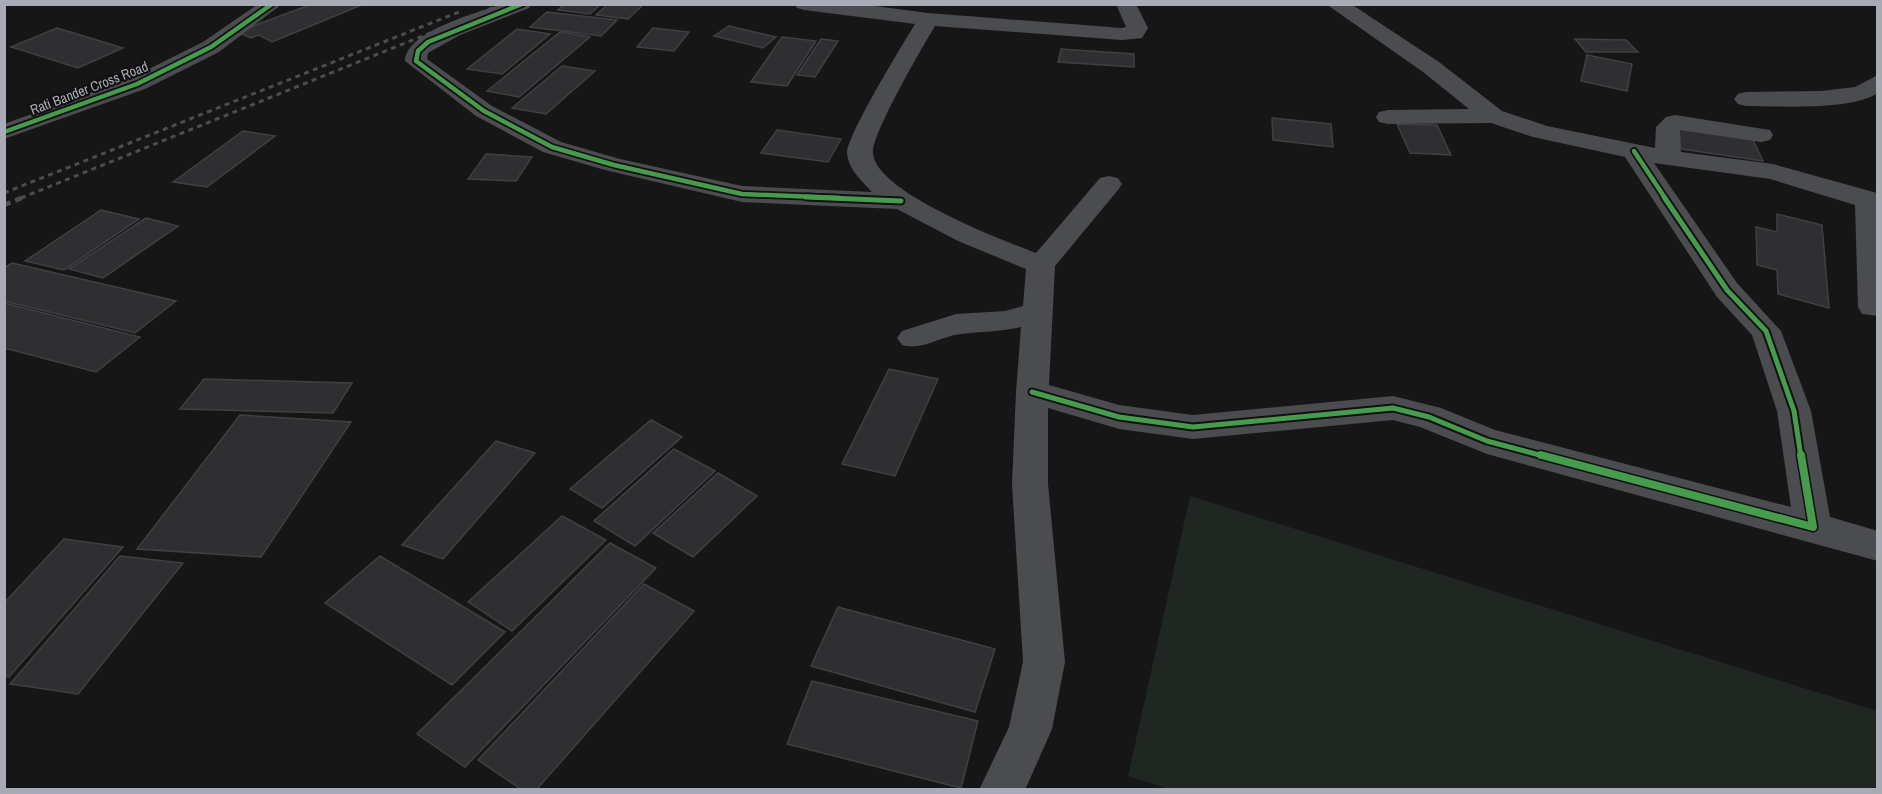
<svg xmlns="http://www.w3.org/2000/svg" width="1882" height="794" font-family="'Archivo Narrow',sans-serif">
  <rect width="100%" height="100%" fill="#161617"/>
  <polygon fill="#202722" points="1190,496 1877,711 1877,789 1172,790 1128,776"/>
  <g fill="#2f2f31" stroke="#3f4043" stroke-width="1.5">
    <polygon points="312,4 364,4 272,42 259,35 251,38 237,32"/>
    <polygon points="564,4 601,4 590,14 558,10"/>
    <polygon points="608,4 644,4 628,19 596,15"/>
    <polygon points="547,12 617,20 601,36 530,27"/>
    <polygon points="729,26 776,37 763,48 714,36"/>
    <polygon points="57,28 123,48 78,68 11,47"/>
    <polygon points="653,28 689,32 674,51 637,47"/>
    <polygon points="517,29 550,34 502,74 467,69"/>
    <polygon points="560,32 590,37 519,97 487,91"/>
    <polygon points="782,37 816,41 787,86 751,82"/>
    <polygon points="821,39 838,41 815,77 797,75"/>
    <polygon points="1575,39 1626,40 1638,52 1586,52"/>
    <polygon points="1061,49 1134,54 1134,67 1058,62"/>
    <polygon points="1587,55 1632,64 1627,91 1581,81"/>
    <polygon points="562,66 595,71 546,114 512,108"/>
    <polygon points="1272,118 1331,124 1333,147 1273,140"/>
    <polygon points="1397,124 1437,125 1451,155 1410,153"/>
    <polygon points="1673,127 1752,138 1763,161 1682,149"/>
    <polygon points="777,130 841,139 828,162 761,153"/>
    <polygon points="243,131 275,136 207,187 173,182"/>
    <polygon points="486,154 532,157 516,181 468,179"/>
    <polygon points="101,210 139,219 64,270 25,261"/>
    <polygon points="1777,214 1822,225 1829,308 1778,294 1777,270 1757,265 1756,227 1777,232"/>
    <polygon points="146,218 178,226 103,278 69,269"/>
    <polygon points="12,263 176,301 135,333 4,301 4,268"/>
    <polygon points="4,303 140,337 96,372 4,348"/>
    <polygon points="889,369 938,379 895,476 842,464"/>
    <polygon points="204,379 352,383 333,413 180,409"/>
    <polygon points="240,415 351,422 261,557 137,549"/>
    <polygon points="651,420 682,437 602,508 570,489"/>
    <polygon points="496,441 535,453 443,559 402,545"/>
    <polygon points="674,449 715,471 635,546 594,521"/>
    <polygon points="718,473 757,496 693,557 653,533"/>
    <polygon points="562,516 606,540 512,631 468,602"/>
    <polygon points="64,539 123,547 9,677 4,676 4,603"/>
    <polygon points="610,543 656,568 465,767 417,734"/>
    <polygon points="120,556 183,563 78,694 10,684"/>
    <polygon points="380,556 505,632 452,685 325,603"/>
    <polygon points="644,584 694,611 536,790 522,790 478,760"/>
    <polygon points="838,607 995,649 975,712 811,666"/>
    <polygon points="812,681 978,721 961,788 787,744"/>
  </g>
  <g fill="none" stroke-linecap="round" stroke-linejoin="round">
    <g fill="#4b4c4f" fill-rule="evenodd">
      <polygon points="258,4 282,4 219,52 145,89 4,139 4,124 129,79 203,42"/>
      <path d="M 502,4 L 532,4 L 529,8 L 460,35 L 428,53 L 427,59 L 492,106 L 561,142 L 620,159 L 742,186 L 872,192 C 862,181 848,169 847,153 C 847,135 903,44 915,24 L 804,10 L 797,8 L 794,4 L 860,4 L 928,13 L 1122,28 L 1126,27 L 1116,4 L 1136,4 L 1148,28 L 1142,38 L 1122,40 L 935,26 C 923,46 871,135 873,153 C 875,192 1002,240 1036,253 L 1100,178 L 1109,176 L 1118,178 L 1122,184 L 1118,190 L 1055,266 L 1049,385 L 1119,405 L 1193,415 L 1393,396 L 1441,408 L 1495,430 L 1791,507 L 1777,411 L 1752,335 L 1717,297 L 1625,157 L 1533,137 L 1491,123 L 1388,124 L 1379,122 L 1376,117 L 1379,112 L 1388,110 L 1469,109 L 1423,72 L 1326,4 L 1351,4 L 1439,62 L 1502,111 L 1547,126 L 1655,148 L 1656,127 L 1666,117 L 1675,115 L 1770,130 L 1773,135 L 1770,140 L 1761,142 L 1680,130 L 1681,152 L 1773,164 L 1877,193 L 1878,316 L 1862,314 L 1858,307 L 1855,205 L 1770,179 L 1654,163 L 1737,283 L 1781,331 L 1811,411 L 1830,517 L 1878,531 L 1878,561 L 1487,454 L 1420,427 L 1393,420 L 1193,439 L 1119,429 L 1048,408 L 1048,484 L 1065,662 L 1052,729 L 1025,790 L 979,790 L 1009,727 L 1023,662 L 1012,484 L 1016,392 L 1021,327 C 1001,332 981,331 961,334 C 940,336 923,351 902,345 L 897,338 L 902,331 L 956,314 L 1005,311 L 1023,306 L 1026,269 L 958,241 L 897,209 L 742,202 L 605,170 L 543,152 L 476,116 L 405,61 C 406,31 477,13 502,4 Z"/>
      <path d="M 1878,75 L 1878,93 C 1850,111 1780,106 1746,106 L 1738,104 L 1734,99 L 1738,94 L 1746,92 L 1821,91 L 1855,87 Z"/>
    </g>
    <g stroke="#4c4d50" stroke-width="3" stroke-dasharray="5 4.5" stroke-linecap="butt">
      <polyline points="4,193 459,12"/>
      <polyline points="21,198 502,4"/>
    </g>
    <polyline stroke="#4c4d50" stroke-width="4.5" stroke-dasharray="7 5" stroke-linecap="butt" points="4,205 24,197"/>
    <g stroke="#111112" stroke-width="8">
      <g id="cycleway-far2">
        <polyline points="522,4 428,42 418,51 416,61 484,111 552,147 614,165 742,194 840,198"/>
        <polyline points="4,132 137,84 211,47 272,4"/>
        <polyline points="1634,151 1665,198"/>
      </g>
    </g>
    <g stroke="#111112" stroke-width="9">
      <g id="cycleway-far1">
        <polyline points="806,197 901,201"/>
        <polyline points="1664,197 1727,290 1766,331 1794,411 1801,457"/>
        <polyline points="1032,392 1119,417 1193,427 1393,408 1429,417 1487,441 1547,457"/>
      </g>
    </g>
    <g stroke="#111112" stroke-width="11">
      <polyline id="cycleway" points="1541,455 1813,527 1801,455"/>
    </g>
    <use href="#cycleway-far2" stroke="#469c4c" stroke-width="4.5"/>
    <use href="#cycleway-far1" stroke="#469c4c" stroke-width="5"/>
    <use href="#cycleway" stroke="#469c4c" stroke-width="8"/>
  </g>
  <g text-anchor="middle" stroke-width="4.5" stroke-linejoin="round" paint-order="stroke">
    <g font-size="14" fill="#a9abb6" stroke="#111112">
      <text transform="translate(89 88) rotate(-21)" y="5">Rati Bander Cross Road</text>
    </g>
  </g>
  <rect width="1882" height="794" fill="none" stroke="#a9abb6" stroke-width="12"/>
</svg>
